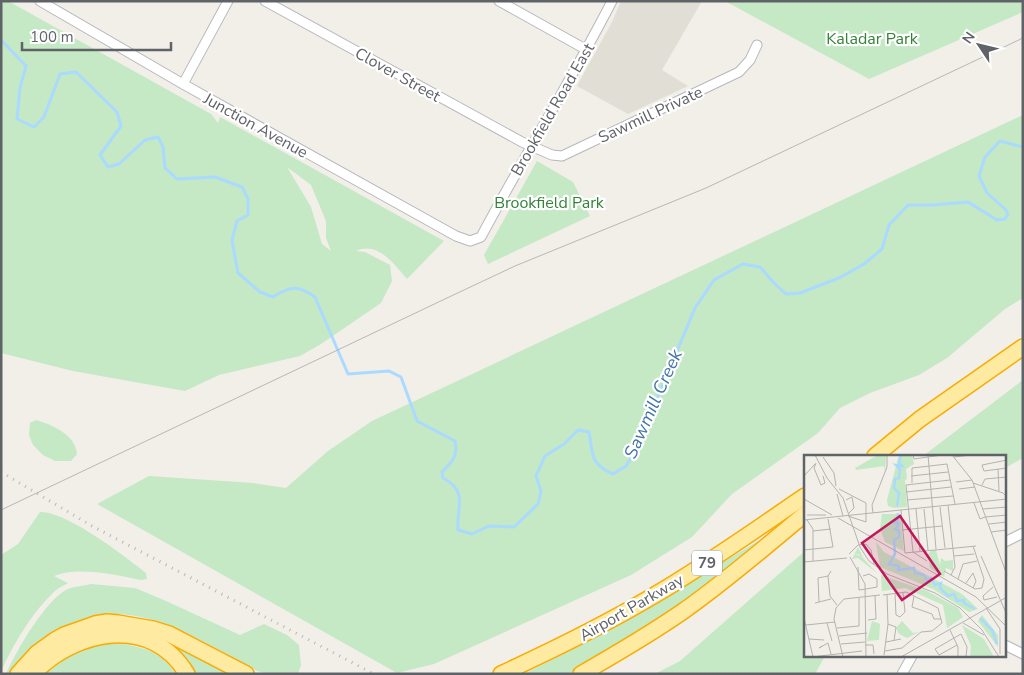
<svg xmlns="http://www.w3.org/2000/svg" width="1024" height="675" font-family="'Nunito Sans',sans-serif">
  <rect width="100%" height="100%" fill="#f1efe8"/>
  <polygon fill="#e1ded6" points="621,1 702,1 662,70 688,86 628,114 577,86 612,22"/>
  <g fill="#c5e8c5" fill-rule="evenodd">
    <path d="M 1,1 L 8,1 L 211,114 L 218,123 L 220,117 L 444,241 L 407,279 C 394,264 378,241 356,251 L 365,252 L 390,265 L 392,281 L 381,303 L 321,344 L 300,356 L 219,375 L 185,391 L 73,371 L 1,353 ZM 287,167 L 311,185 L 326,221 L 326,238 L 331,251 L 322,244 L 311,207 Z"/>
    <polygon points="725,1 1023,1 1023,12 869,79"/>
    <polygon points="1023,115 1023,298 1005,309 947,358 919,375 870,393 840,408 818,433 732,494 692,537 631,575 434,664 397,673 97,504 149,476 253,483 286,488 328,451 372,421"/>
    <polygon points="537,161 573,182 590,216 488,264 484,255"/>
    <polygon points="1023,380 1023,458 1005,468 1005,456 923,456"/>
    <path d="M 36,420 C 52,425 75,434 77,454 L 71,461 L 55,461 L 43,455 L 33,445 L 29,435 L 30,423 Z"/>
    <path d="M 40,512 C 66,511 125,556 146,573 L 147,579 L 141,580 C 117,575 77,566 54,576 L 68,583 C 63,586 56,589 52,594 C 32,613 12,646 1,672 L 1,555 L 18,544 Z"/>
    <polygon points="758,541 761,544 669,615 602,656 568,674 524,674 577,647 666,597"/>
    <polygon points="805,551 805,656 825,656 815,674 655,674 680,661"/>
    <path d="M 91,584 L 135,588 L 166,601 L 240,635 L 264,624 L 287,635 L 299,645 L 301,665 L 298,674 C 288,674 274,675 264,673 C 251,670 238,660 227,654 C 174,626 123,597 65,626 C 41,638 25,651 11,674 L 6,674 C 16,651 46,599 68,589 C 75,586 84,586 91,584 Z"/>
    <polygon points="150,631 234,674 192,674"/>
    <path d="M 107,643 C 133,644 162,649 175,674 L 46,674 C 67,656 80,649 107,643 Z"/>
  </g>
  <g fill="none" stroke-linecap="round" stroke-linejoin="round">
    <path stroke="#aadaff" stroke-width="3" d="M 1,40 L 26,66 L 20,88 L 17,119 L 34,127 L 44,117 L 60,74 L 76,72 L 117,112 L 121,126 L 100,155 L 108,167 L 119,164 L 145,140 L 158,137 L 163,147 L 165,168 L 177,179 L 215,177 L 242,187 L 248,199 L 248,215 L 237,221 L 232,240 L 238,273 L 260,292 L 273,297 C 290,286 298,285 315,297 L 348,374 L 389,371 L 401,377 L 417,421 L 455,441 C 458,457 453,461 442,472 L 443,478 C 469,491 456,509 458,530 L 472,534 L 489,526 L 514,527 L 538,504 L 541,491 L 536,476 L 545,456 L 564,444 L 578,430 L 589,432 C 593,455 590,464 613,474 L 626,466 L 635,451 L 695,308 L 714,280 L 743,264 L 760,267 L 774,283 L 786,294 L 800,293 L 839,278 L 864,264 L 882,249 L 889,225 L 908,205 L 932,205 L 968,202 L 997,220 L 1005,219 L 1008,214 L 1005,209 L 987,193 L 979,176 L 985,157 L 1000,141 L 1023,147"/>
    <g stroke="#b5b8bc" stroke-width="11">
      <g id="minor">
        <path d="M 40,1 L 183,84 L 456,236 L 470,241 L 481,237 C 523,158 571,81 612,1"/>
        <polyline points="265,1 522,142 552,155 562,156 739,72 750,60 757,45"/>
        <polyline points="499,1 587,50"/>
        <polyline points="183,84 228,1"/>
        <polyline points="1005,542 1023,533"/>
        <polyline points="1005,645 1023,654"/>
        <polyline points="902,674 912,656"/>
      </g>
    </g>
    <g stroke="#f9ab00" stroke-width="18">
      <g id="trunk">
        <polyline points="875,456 920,419 1023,347"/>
        <polyline points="18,674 37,653 55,640 64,635 95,624 107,622 118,623 153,629 169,634 246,674"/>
        <path d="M 33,674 C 75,630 151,614 187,674"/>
        <path d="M 501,674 C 553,650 604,625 653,596 C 706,565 755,530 805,496"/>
        <path d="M 581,674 C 616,654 650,634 682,612 C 725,582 765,547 805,514"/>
      </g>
    </g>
    <use href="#minor" stroke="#fff" stroke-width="9"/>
    <use href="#trunk" stroke="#feeaa1" stroke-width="15"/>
    <polyline stroke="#b6b7b8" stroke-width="1" points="1,510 447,298 515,266 706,188 1023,38"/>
    <polyline stroke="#b6b7b8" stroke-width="3" stroke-dasharray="1 6" stroke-linecap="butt" points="1,472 92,526 374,674"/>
  </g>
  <g text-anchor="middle" stroke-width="4.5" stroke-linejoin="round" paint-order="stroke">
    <rect fill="#fff" stroke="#8f9295" stroke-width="1" x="692" y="550.5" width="30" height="25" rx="4"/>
    <g font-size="15" font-weight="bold" fill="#5f6368">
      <text x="707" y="568">79</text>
    </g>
    <g font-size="16" fill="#348238" stroke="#fff">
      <text x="872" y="44">Kaladar Park</text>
      <text x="549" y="208">Brookfield Park</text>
    </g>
    <g font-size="16" fill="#5f6368" stroke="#fff">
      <text transform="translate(398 74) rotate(29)" y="6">Clover Street</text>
      <text transform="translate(552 109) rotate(-60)" y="6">Brookfield Road East</text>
      <text transform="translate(650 114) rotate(-25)" y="6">Sawmill Private</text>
      <text transform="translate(256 125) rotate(29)" y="6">Junction Avenue</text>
      <text transform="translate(631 607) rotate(-30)" y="6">Airport Parkway</text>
    </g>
    <g font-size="18" font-style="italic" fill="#4174aa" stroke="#fff">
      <text transform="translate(653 404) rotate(-66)" y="6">Sawmill Creek</text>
    </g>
  </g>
  <g transform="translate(804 455)">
    <rect width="202" height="202" fill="#f1efe8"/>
    <path d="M 74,0 L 82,0 L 81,18 L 80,11 L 52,15 L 51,13 ZM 95,0 L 108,0 L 110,9 L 102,14 L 103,24 L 101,25 L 103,52 L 90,53 L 84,51 L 83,45 ZM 78,59 L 96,59 L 100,96 L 81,87 L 76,73 ZM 72,87 L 80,97 L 158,139 L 174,154 L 165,157 L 129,134 L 76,112 ZM 54,92 L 59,102 L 54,99 L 50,99 L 57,101 L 73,118 L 54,103 L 48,104 ZM 128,95 L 132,95 L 136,110 L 137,103 L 141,106 L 149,105 L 149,116 L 142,113 L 140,122 L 126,113 L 124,99 ZM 77,120 L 123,136 L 154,153 L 159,162 L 143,173 L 139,150 L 101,133 L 78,136 ZM 178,160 L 194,180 L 194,192 L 174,166 ZM 68,166 L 76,169 L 75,185 L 63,186 ZM 98,166 L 109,178 L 115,177 L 103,183 L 95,179 L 92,173 ZM 158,170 L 180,184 L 190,202 L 163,202 L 166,202 L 167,191 Z" fill="#c5e8c5"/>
    <path fill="none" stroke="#aadaff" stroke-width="2.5" d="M 93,51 L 95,38 L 90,33 L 91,24 L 95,23 L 96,14 L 92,10 L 98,11 L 95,7 L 97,0M 94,58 L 93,66 L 90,67 L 95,69 L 91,74 L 95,76 L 95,82 L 90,85 L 91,99 L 85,109 L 95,111 L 94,115 L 110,113 L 111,118 L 120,120 L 123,126 L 127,123 L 131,130 L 137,128 L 136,133 L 144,141 L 150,139 L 153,146 L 160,145 L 160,148 L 171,154M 176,163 L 188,175 L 193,189"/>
    <path fill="none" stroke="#b3b3b1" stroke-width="1" d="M 11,0 L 23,23 L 39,43 L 56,92 L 65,106 L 83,119 L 131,138 L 156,153 L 178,175 L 195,202M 109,0 L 110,4 L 138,0M 124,0 L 132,94M 148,0 L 168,25 L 203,120M 19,2 L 30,18 L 32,31M 150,2 L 167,0M 203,5 L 178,10 L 180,16 L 203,13M 12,8 L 10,13 L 17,30 L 21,28 L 19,21M 194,14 L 195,36M 0,21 L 11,9M 107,21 L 144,17M 152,27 L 168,25M 108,28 L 108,13 L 143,9 L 151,49M 169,28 L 199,38 L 203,42M 178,30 L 181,24 L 203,22M 35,34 L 62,48 L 62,67 L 44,61M 155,34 L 171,32M 102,37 L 147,32M 33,39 L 39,61M 0,44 L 28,60M 42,45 L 48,42 L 50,53 L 44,59M 103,45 L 149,41M 170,48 L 176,64 L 181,62M 144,50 L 151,112 L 147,120M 136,52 L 141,93M 112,54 L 116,96M 120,54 L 124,95M 179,54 L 203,52M 97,55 L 101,98 L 172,91M 69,58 L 68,50 L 83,12 L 83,0M 3,60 L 22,60M 181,62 L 203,60M 34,63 L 172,142 L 203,172M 0,65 L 203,44M 3,65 L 9,74 L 9,106M 185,69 L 203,67M 98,75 L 138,71M 9,76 L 27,74M 187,77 L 203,75M 0,95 L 29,92 L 24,64M 109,97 L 102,30 L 146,25M 109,97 L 123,106M 45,99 L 54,90 L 62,89 L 67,95 L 70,109M 150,101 L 170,99M 177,101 L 203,160M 46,102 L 61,129 L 62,202M 0,107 L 43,103M 54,112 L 55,135 L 62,134M 27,116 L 24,121 L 26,141 L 33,150M 140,116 L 171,134 L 178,133 L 180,124 L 169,91M 59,121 L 65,119 L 73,124 L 73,132 L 62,134M 154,124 L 159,109 L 173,106M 162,128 L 169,118 L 172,126 L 169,133M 189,132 L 179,141 L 180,145 L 193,142M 91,138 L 92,160 L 96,162 L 101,157 L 99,138M 79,140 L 102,137 L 134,153 L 138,168 L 128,176 L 117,177 L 98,193 L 81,196M 110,141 L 108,152 L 128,159 L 130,164 L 137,164M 15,147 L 14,123 L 24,121M 11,148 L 27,144M 182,153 L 196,174 L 196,199M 0,163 L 9,202M 64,165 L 72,164 L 71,141M 23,168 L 28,186M 159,168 L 180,180M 84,169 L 92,172 L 90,186M 2,170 L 31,167M 33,173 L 55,171 L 55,143M 146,175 L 154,192 L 154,202M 35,181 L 63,178M 5,184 L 20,185M 82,187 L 97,184M 37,189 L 61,187M 61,190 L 69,190 L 70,199M 153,190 L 135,200 L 131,194 L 157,179 L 163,192 L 162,202M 18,191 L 15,193 L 24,188 L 27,199M 80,200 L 84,169 L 83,140M 8,202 L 58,196M 39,202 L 30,164 L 32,153 L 40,144 L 76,140M 97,202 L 203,142"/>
    <path fill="#c2185b" fill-opacity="0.15" stroke="#c2185b" stroke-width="2.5" d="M 96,61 L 136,119 L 98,145 L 58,88 Z"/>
    <rect width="202" height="202" fill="none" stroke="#5f6368" stroke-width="2.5"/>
  </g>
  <rect width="1024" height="675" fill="none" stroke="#5f6368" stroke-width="5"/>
  <g transform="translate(979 45) rotate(305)" stroke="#ffffff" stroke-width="4" paint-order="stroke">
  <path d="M0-4L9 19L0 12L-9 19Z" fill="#5f6368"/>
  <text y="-8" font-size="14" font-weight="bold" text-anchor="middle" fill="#5f6368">N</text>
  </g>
  <path d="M22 42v8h149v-8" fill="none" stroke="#5f6368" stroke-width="2.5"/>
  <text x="30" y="42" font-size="15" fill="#5f6368" stroke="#ffffff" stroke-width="4" paint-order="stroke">100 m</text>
</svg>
